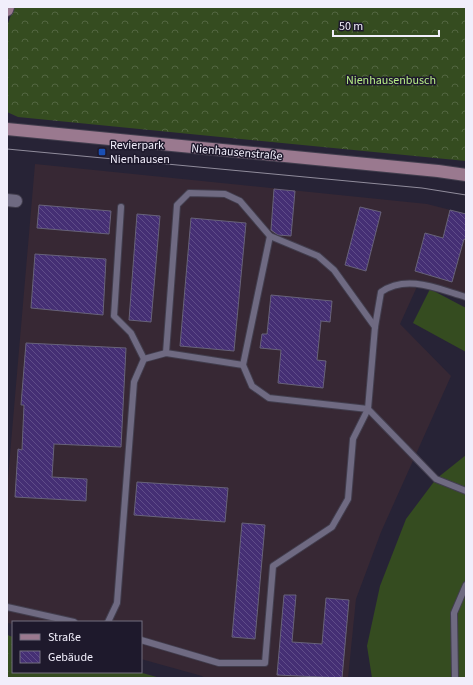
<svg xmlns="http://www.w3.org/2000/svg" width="473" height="685" font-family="'Source Sans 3',sans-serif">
  <defs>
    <pattern id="forest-crowns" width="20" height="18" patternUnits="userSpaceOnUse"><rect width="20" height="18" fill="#354c20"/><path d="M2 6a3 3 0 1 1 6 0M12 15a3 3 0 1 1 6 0" fill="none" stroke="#536641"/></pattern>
    <pattern id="building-back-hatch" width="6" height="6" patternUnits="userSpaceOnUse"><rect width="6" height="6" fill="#452f74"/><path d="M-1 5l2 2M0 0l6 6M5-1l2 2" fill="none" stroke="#604d89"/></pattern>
  </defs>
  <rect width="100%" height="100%" fill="#272336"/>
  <polygon fill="#372834" points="35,164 427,204 466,214 466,297 420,280 400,324 451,376 381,532 356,599 348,678 205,678 202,676 141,659 141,622 13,622 13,624 7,623 7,490"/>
  <g fill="#354c20">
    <polygon points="430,289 466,308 466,352 413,323"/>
    <polygon points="466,455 466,678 372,678 367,646 380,586 406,519 436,479"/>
  </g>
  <g fill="url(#forest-crowns)">
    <polygon points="14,7 466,7 466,161 18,117 7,112 7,26"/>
    <polygon points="7,635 13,637 13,672 139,672 160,678 7,678"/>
  </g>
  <g fill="url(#building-back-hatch)" stroke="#676279">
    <polygon points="274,189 295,191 291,236 278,235 271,230"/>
    <polygon points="39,205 111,211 109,234 37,228"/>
    <polygon points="360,207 381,212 366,271 345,265"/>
    <polygon points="450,210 466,214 466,240 464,239 452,282 415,271 425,233 443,238"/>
    <polygon points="137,214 160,216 151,322 129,320"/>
    <polygon points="191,218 246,223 234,351 180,346"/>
    <polygon points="35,254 106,259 103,315 31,308"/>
    <polygon points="271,295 332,301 330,322 321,321 317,360 326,361 323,388 278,383 281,350 260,348 262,334 267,334"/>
    <polygon points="26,343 126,348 121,447 54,444 52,477 87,479 86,501 15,497 18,449 22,450 24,405 21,405"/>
    <polygon points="137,482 228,488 225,522 134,515"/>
    <polygon points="242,523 265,525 255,639 232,637"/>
    <polygon points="284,595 296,595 292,642 322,644 326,598 349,600 342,678 277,675"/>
  </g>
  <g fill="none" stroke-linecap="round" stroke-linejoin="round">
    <g stroke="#423e4e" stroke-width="8">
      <g id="lane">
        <polyline points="121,207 114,316 131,333 144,359"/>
        <polyline points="166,353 177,205 189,193 225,194 240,201 270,236 318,256 334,270 375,327"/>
        <polyline points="243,365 270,236"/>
        <polyline points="7,607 74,622"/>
        <polyline points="108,622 117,603 134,382 144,359 166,353 243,365 252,386 269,398 368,409 436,479 466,491"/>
        <path d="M 141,640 L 219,663 L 265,663 L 273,566 L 332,527 L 348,499 L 353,439 L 368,409 L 375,327 L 381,292 C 407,274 438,289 466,297"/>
        <polyline points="455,678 454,613 466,585"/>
      </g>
    </g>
    <g stroke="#423e4e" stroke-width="14">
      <polyline id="street" points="7,200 16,201"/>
    </g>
    <g stroke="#423e4e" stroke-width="14">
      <g id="secondary">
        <polyline points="7,10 8,7"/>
        <polyline points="7,129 438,171 466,175"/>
      </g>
    </g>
    <use href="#lane" stroke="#6f6a82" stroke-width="6"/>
    <use href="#street" stroke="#6f6a82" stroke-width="12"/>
    <use href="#secondary" stroke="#9a798f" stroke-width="12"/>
    <polyline stroke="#908c9c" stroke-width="1" points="7,149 422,188 466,195"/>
  </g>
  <rect fill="#1a4fb4" stroke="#1e192c" stroke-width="1.5" x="98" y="148" width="8" height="8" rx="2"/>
  <g text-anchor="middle" stroke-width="3" stroke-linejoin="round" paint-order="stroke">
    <g font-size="12" fill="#b7ee87" stroke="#1e192c">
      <text x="391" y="84">Nienhausenbusch</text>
    </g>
    <g font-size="12" fill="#f1eefb" stroke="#1e192c" text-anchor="start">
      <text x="110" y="149">Revierpark<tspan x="110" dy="14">Nienhausen</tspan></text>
    </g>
    <g font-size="12" fill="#f1eefb" stroke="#1e192c">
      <text transform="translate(237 152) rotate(5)" y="4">Nienhausenstraße</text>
    </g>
  </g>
  <rect width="473" height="685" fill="none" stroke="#f1eefb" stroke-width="16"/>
  <rect x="12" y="621" width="130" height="52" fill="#1e192c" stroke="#726e7f"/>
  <rect x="20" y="634" width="20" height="6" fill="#9a798f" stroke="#726e7f"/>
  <text x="48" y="641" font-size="12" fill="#f1eefb">Straße</text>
  <rect x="20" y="651" width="20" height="12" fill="url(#building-back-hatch)" stroke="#726e7f"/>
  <text x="48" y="661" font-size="12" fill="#f1eefb">Gebäude</text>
  <path d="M333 30v6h106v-6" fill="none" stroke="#f1eefb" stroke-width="2"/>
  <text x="339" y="30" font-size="12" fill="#f1eefb" stroke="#1e192c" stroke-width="3" paint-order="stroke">50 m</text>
</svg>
